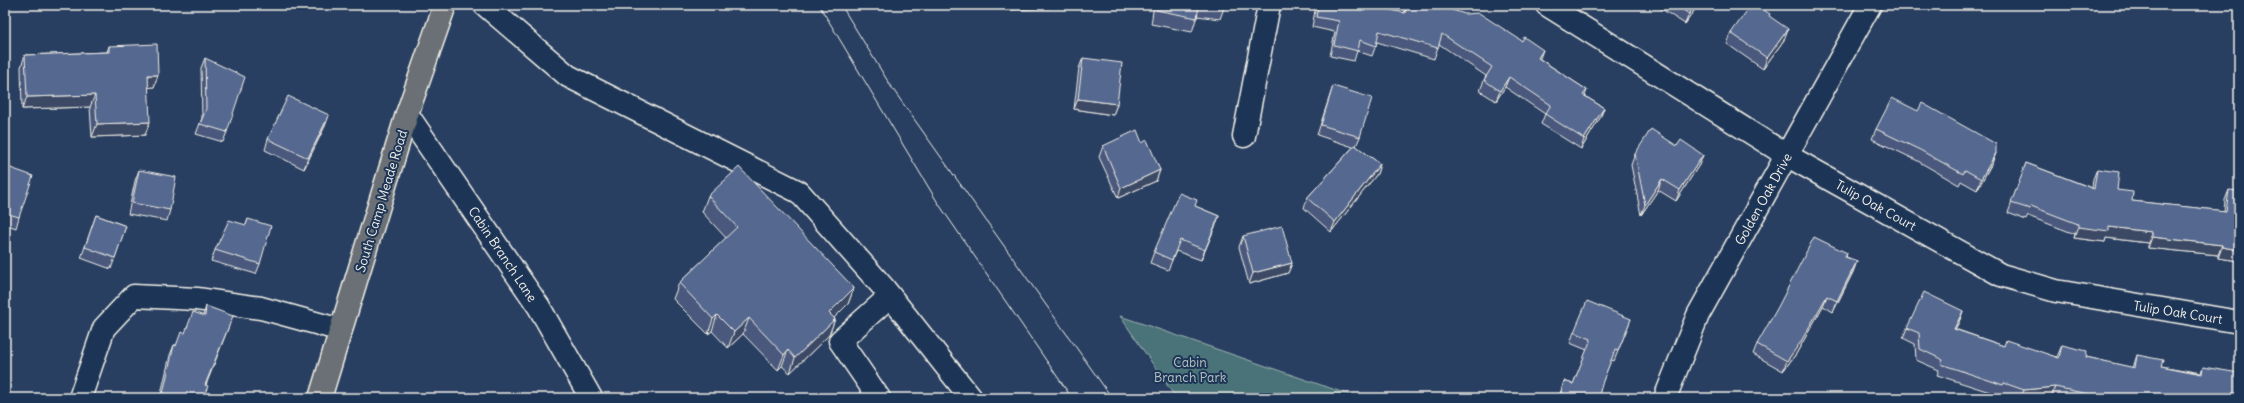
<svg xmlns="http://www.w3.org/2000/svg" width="2244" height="403" font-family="Delius,sans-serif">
  <rect width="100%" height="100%" fill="#283f62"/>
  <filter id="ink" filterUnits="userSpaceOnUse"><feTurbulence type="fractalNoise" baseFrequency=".025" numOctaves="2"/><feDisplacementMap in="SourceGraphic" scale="8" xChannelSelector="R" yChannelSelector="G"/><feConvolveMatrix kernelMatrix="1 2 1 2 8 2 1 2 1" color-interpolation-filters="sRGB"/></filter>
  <g filter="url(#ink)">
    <polygon fill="#4a7378" stroke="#9fb2b0" points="1120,316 1359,398 1176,398"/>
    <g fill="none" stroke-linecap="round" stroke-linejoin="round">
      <g stroke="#f4f1e8" stroke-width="25">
        <g id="minor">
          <polyline points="485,5 568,76 799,192 883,287 971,398"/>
          <polyline points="1547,5 1788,156 2001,275 2056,291 2239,322"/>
          <polyline points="407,114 539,307 591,398"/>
          <polyline points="1244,136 1269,5"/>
          <polyline points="80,398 104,328 134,296 197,299 261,308 341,330"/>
          <polyline points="879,398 840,341 890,296"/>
          <polyline points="1665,398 1698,315 1870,5"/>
        </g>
      </g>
      <g stroke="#f4f1e8" stroke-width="25">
        <polyline id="major" points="320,398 407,114 445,5"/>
      </g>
      <use href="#minor" stroke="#1d3557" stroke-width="22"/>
      <use href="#major" stroke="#6a7074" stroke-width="22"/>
      <g stroke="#f4f1e8" stroke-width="1">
        <polyline points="819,5 938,203 1072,398"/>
        <polyline points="841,5 892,88 1112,398"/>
      </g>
    </g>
    <g fill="#48597c" stroke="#f4f1e8">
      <polygon points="1004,5 1051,5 1050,8 1005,10"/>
      <polygon points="1154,5 1225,5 1220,19 1197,16 1192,32 1151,24"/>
      <polygon points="1316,5 1367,5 1404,13 1407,5 1436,5 1540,59 1587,90 1585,96 1604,108 1600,118 1581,149 1541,124 1545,114 1505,87 1496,101 1480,91 1484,80 1486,76 1439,44 1434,59 1377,42 1372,56 1357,51 1354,61 1330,56 1335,32 1312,27"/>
      <polygon points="1655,5 1698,5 1685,24"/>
      <polygon points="1731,33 1784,40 1763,69 1727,44"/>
      <polygon points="109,46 158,75 154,87 148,87 145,135 92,137 90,107 22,109 21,67 25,55 107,52"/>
      <polygon points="205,58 227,132 223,142 196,134 202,118 201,68"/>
      <polygon points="1083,58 1117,104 1113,115 1074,109 1079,68"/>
      <polygon points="1333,86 1360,137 1356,146 1380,164 1377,174 1331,232 1304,208 1307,198 1353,147 1317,135"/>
      <polygon points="329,115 325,126 304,169 265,150 268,139"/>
      <polygon points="1876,129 1996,153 1992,163 1977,190 1961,181 1959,185 1916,160 1872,139"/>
      <polygon points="1142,143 1160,170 1156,181 1118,198 1099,157 1103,146"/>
      <polygon points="1677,146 1703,155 1699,165 1676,201 1658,190 1641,215 1631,165 1635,154"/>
      <polygon points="2026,163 2092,188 2093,179 2097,169 2117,190 2132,201 2224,211 2225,200 2229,190 2239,261 2218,258 2218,255 2148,248 2148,243 2106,238 2105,242 2074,238 2075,234 2028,216 2026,220 2008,213"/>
      <polygon points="5,166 19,217 16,228 5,224"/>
      <polygon points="139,170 170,210 167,221 128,214 135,181"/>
      <polygon points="708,196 854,288 848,304 834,318 835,319 829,335 790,373 782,366 778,370 743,334 728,348 712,331 708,334 673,299 679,283 726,238 702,212"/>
      <polygon points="1195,206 1219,216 1201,260 1176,251 1168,270 1150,263 1154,252"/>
      <polygon points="96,215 126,226 111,269 81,258"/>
      <polygon points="248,219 260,264 256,274 211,261 215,250 246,225"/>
      <polygon points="1243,236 1292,263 1288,273 1249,284 1239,247"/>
      <polygon points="1847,253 1846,257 1857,261 1853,272 1833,312 1823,306 1796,354 1783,371 1753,354 1757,344"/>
      <polygon points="206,306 229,326 206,385 203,398 160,398 170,355 174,345 176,345 185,333 203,316"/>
      <polygon points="1963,311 1959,322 1955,329 2004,346 2057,357 2062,345 2086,357 2133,368 2137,355 2161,366 2201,373 2203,367 2239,398 2012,398 2000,394 1999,395 1937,375 1939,370 1916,360 1915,344 1903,338 1907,328"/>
      <polygon points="1631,319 1614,361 1611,360 1602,383 1598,398 1556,398 1558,394 1560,394 1564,381 1573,384 1587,350 1570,343 1574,332"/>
    </g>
    <g fill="#3b4965" stroke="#f4f1e8">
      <polygon points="1006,5 1051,5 1050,8 1005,10"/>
      <polygon points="1695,5 1698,5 1685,24 1689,14"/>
      <polygon points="1788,29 1784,40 1763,69 1767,58"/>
      <polygon points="1543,50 1539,61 1538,58"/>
      <polygon points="148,75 158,75 154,87 143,88"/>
      <polygon points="1509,77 1505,87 1496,101 1500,91"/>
      <polygon points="95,95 90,107 22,109 27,97"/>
      <polygon points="1078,99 1117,104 1113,115 1074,109"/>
      <polygon points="1604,108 1600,118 1581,149 1584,139"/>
      <polygon points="329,115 325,126 304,169 308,158"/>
      <polygon points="150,122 145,135 92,137 97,124"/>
      <polygon points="1996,153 1992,163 1977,190 1981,179"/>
      <polygon points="1703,155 1699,165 1676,201 1680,190"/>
      <polygon points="1380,164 1377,174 1331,232 1335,222"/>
      <polygon points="1160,170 1156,181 1118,198 1121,188"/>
      <polygon points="1662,179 1658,190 1641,215 1645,205"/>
      <polygon points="1219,216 1215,227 1201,260 1205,250"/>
      <polygon points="2078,227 2109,227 2152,232 2148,243 2106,238 2105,242 2074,238"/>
      <polygon points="2152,237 2222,245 2218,255 2148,248"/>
      <polygon points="2222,247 2239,250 2239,261 2218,258"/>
      <polygon points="1857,261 1853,272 1833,312 1837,301"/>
      <polygon points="1292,263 1288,273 1249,284 1253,273"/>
      <polygon points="854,288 848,304 823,329 829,313"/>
      <polygon points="1827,296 1823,306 1796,354 1783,371 1787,361"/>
      <polygon points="1963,311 1959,322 1950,339 1954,329"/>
      <polygon points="717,315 712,331 708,334 713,319"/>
      <polygon points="749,318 743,334 728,348 734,332"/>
      <polygon points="835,319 829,335 790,373 795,358"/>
      <polygon points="788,350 782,366 778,370 784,355"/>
      <polygon points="2055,387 2051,398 2021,398 2024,390"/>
    </g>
    <g fill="#546890" stroke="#f4f1e8">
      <polygon points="1157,5 1199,5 1197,18 1156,10"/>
      <polygon points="1318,5 1367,5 1405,13 1407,5 1436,5 1465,14 1479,13 1522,41 1524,37 1543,50 1538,58 1587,90 1583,95 1604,108 1584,139 1545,114 1551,105 1509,77 1500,91 1484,80 1492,67 1442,34 1438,48 1379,31 1376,46 1360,40 1358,51 1334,45 1339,21 1316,17"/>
      <polygon points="1676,5 1695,5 1689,14"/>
      <polygon points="1751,5 1756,5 1770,14 1769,16 1788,29 1767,58 1731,33"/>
      <polygon points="157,44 158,75 148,75 150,122 97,124 95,95 27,97 25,55 109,52 109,46"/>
      <polygon points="205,58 245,77 227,132 200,124 206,109"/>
      <polygon points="1083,58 1122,63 1117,104 1078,99"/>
      <polygon points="1333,86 1372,98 1360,137 1321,125"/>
      <polygon points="288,96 329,115 308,158 268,139"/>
      <polygon points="1892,98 1918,111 1922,103 1996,144 1996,153 1981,179 1965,170 1963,174 1920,150 1876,129"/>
      <polygon points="1651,129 1677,146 1681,140 1703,155 1680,190 1662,179 1645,205 1635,154"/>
      <polygon points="1137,130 1142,143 1147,140 1160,170 1121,188 1103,146"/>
      <polygon points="1355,145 1380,164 1335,222 1307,198"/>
      <polygon points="2026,163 2094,189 2097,169 2119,172 2117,190 2133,192 2132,201 2226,211 2229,190 2239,191 2239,250 2222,247 2222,245 2152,237 2152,232 2109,227 2109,231 2078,227 2078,224 2031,206 2030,209 2011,203"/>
      <polygon points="5,166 33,176 19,217 5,213"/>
      <polygon points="739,167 854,288 829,313 835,319 795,358 788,350 784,355 749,318 734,332 717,315 713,319 679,283 737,227 708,196"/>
      <polygon points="139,170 176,177 170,210 132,203"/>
      <polygon points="1179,193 1197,200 1195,206 1219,216 1205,250 1180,240 1172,260 1154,252"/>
      <polygon points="96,215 126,226 115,258 85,247"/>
      <polygon points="248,219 271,226 260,264 215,250 229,220 246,225"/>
      <polygon points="1282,226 1292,263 1253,273 1243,236"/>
      <polygon points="1814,237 1847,253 1845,257 1857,261 1837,301 1827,296 1800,343 1787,361 1757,344 1778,307"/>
      <polygon points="1924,292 1963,311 1954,329 2004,346 2006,340 2059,358 2062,345 2087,351 2086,357 2135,368 2137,355 2163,360 2161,366 2202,374 2203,367 2239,373 2239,398 2106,398 2055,387 2024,390 2004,383 2003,385 1941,364 1943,360 1920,349 1919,333 1907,328"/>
      <polygon points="1587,301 1631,319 1618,351 1615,350 1603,381 1598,398 1557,398 1558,394 1561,394 1564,381 1573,384 1591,339 1574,332"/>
      <polygon points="206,306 233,316 205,385 208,386 203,398 162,398 174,345 176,346 181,332 185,333 193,312 205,316"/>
    </g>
  </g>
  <g text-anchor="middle" stroke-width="4" stroke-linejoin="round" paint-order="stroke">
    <g font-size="13" fill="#f4f1e8" stroke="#1d3557">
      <text transform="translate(1763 199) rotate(-61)" y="5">Golden Oak Drive</text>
      <text transform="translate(381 201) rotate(-73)" y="5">South Camp Meade Road</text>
      <text transform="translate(1876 205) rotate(29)" y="5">Tulip Oak Court</text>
      <text transform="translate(503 254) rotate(56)" y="5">Cabin Branch Lane</text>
      <text transform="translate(2178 312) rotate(9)" y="5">Tulip Oak Court</text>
    </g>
    <g font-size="13" fill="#b8c5c1" stroke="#1d3557">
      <text x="1190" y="367">Cabin<tspan x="1190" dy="15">Branch Park</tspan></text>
    </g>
  </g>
  <rect width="2244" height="403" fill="none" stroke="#1d3557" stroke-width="20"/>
  <rect x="10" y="10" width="2224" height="383" fill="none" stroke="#f4f1e8" stroke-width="1.5" filter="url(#ink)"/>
</svg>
